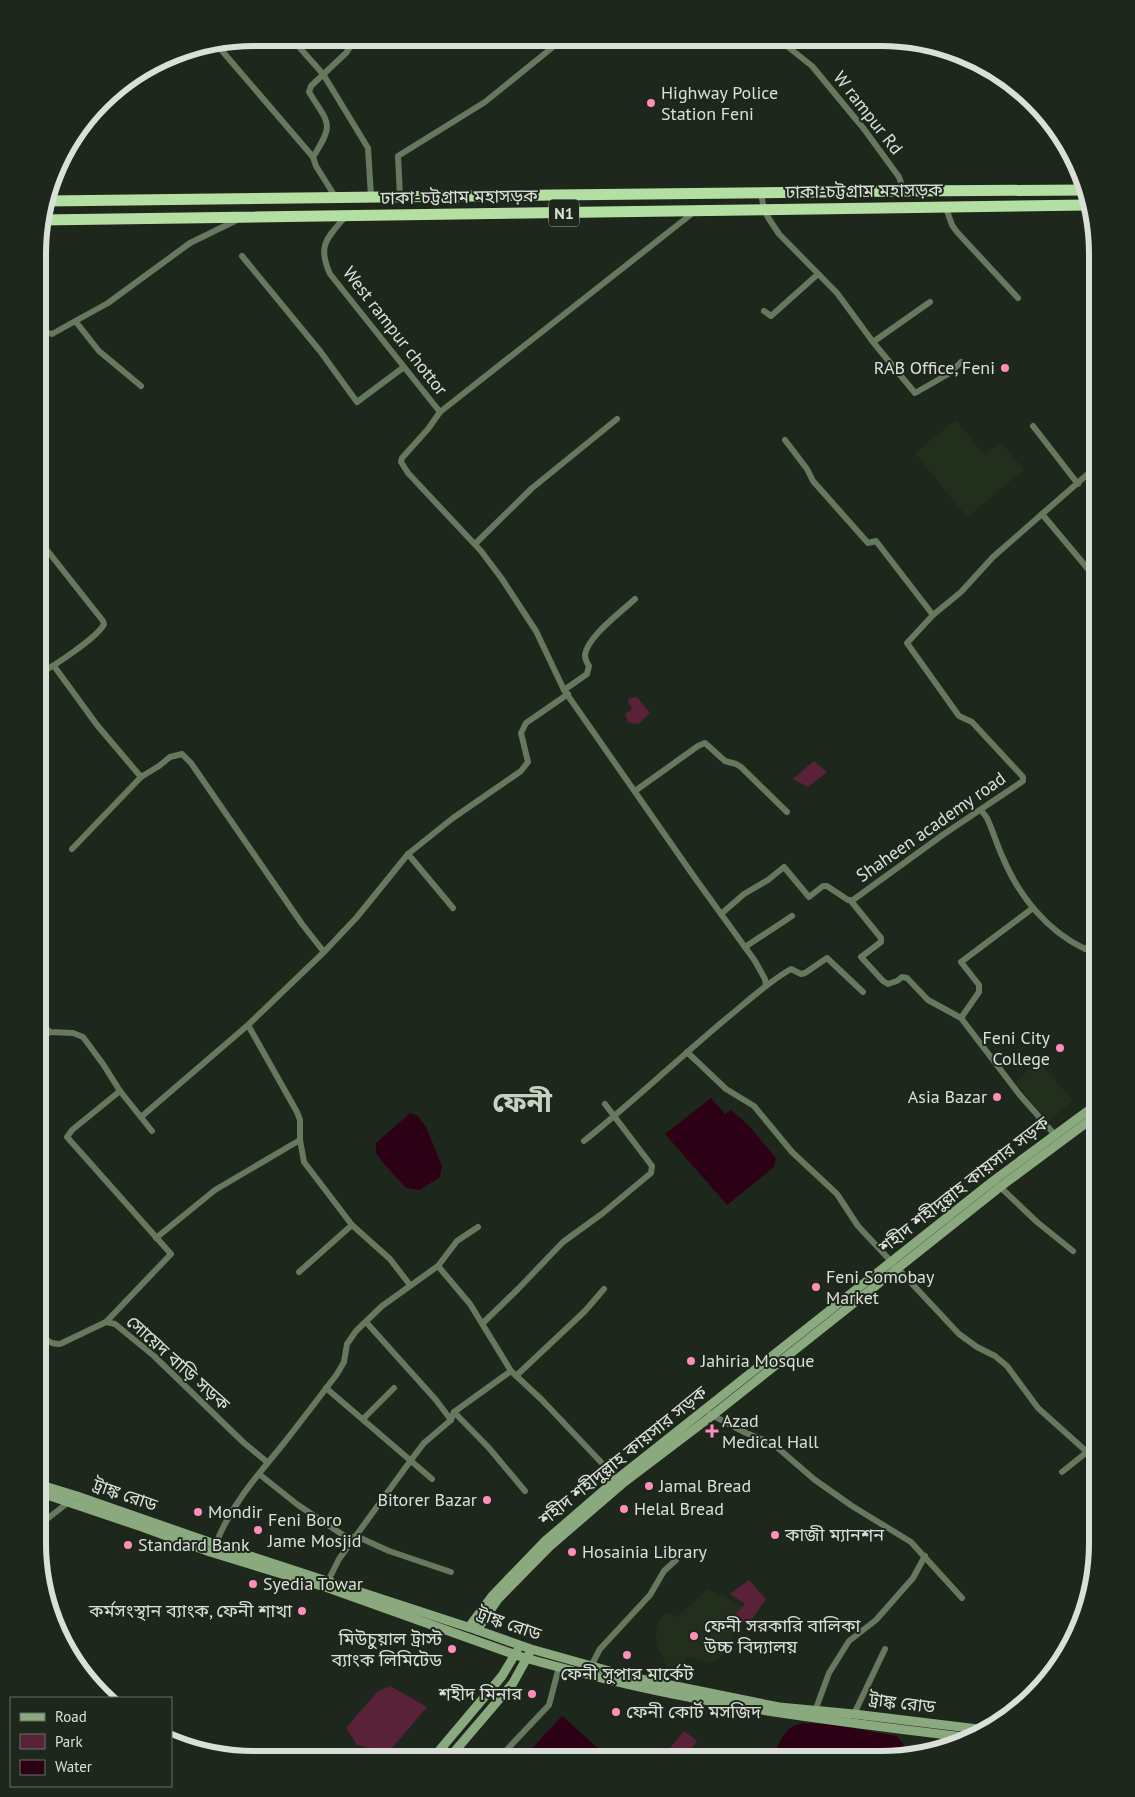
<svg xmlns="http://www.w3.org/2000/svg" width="1135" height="1797" font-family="'PT Sans','Noto Sans Bengali',sans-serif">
  <rect width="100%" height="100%" fill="#1e271b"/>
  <g fill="#232f1d">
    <polygon points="956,420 983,454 1001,442 1024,470 967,517 915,453"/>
    <polygon points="1039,1062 1073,1101 1048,1122 1015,1082"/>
    <polygon points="38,1504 50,1508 45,1517 38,1515"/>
    <polygon points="708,1589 744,1607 724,1654 711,1663 687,1657 679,1679 674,1680 657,1647 656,1628 665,1612 677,1617"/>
  </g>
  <g fill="#592239">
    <polygon points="637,697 650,713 639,724 629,723 625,714 632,709 628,701 629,698"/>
    <polygon points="814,761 827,772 808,787 793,779"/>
    <polygon points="749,1580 766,1599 748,1625 733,1617 745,1604 730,1594"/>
    <polygon points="390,1686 427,1707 388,1753 357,1745 346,1728 378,1691"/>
    <polygon points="684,1731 697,1741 683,1759 661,1759"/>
  </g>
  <g fill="#2c0015">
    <polygon points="711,1098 725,1114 731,1110 749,1126 776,1158 774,1167 727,1205 665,1134"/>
    <polygon points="410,1113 418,1116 426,1127 442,1166 440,1177 420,1190 406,1188 384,1164 376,1153 376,1143"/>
    <polygon points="562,1716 610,1759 523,1758"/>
    <path d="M 803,1723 C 835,1723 866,1731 896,1736 C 903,1742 906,1746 905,1755 L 881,1759 L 773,1759 L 772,1757 C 781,1741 784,1726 803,1723 Z"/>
  </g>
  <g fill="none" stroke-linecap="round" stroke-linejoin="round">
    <g stroke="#66785e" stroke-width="6">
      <polyline points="291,38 323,74 368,148 371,196"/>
      <polyline points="778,39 812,66 864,129 899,177 904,191"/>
      <polyline points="217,45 313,157"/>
      <polyline points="761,193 764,210 769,219 779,234 837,293 873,342 915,393 950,373 961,362"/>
      <polyline points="400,196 398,156 485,102 564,38"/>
      <path d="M 336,198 L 316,166 L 313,157 C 335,122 329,125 309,92 L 311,86 L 346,53 L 356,38"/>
      <polyline points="946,208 952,225 957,232 1018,298"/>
      <polyline points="694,212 440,412 428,429 402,458 401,462 408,473 481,551 502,579 536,631 564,690 695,878 755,961 765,979 766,986"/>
      <path d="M 346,216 C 327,238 317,245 330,274 L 440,412"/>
      <polyline points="242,256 320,351 357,402 404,367"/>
      <polyline points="764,311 771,316 818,274"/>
      <polyline points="76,322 99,351 141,386"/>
      <polyline points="39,330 52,334 108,303 190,243 239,219"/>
      <polyline points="873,342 930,302"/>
      <polyline points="1033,426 1078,484"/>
      <polyline points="785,440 807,469 813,481 868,543 876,541 933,615"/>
      <polyline points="1042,514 1088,569"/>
      <polyline points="475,544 531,489 617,419"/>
      <polyline points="54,666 97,725 141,777"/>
      <path d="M 39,673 C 52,668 99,636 104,624 L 103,621 L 39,540"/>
      <path d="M 564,690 L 587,674 L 589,666 C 587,663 585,660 585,655 C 587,637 621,612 635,599"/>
      <polyline points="635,791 698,746 705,743 725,761 736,764 741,767 787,812"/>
      <path d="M 981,810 L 987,818 C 993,831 997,845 1003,858 C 1019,896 1047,931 1085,949 L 1096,941 L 1097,942"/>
      <polyline points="72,849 141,777 159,766 170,757 182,754 191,763 302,924 324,952"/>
      <polyline points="408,854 453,908"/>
      <polyline points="851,901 881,938 881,942 861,957 883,981 888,984 897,981 902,977 907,978 928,1000 961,1018"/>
      <polyline points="1033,908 961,962 979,985 979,992 961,1018 1019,1094 1055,1135"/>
      <polyline points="721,914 744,894 768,880 784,867 809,897 823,886 827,886 848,900 853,900 944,834 1023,781 1023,777 972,722 959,716 907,643 933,615 961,592 993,557 1097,466"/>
      <polyline points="745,947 792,916"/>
      <polyline points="38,1020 50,1032 73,1033 83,1037 103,1064 120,1091 152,1131"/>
      <polyline points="248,1025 297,1112 300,1120 300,1140 304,1162 352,1225 390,1259 410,1285"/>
      <polyline points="38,1040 50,1032"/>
      <polyline points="687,1052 726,1089 754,1106 792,1152 837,1194 858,1226 959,1334 977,1347 995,1356 1007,1366 1038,1408 1086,1451"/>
      <polyline points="141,1117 248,1025 324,952 357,917 408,854 453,818 521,771 528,762 521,733 526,723 568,694"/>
      <path d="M 584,1141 C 633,1102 679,1058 727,1018 C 748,1001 768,982 791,969 L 801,974 L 805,973 L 827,958 L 863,992"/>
      <polyline points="998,1185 1037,1222 1073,1251"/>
      <polyline points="156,1238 215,1190 300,1140"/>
      <polyline points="438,1266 470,1304 511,1371 542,1400 617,1479"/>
      <polyline points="299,1272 352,1225"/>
      <polyline points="106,1322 171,1254 67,1137 72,1130 120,1091"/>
      <polyline points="366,1322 436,1400 451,1420"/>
      <polyline points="483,1323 518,1289 563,1242 603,1213 651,1173 652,1166 605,1104"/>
      <path d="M 38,1328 C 44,1337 48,1345 60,1344 L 106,1322 L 115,1324 L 154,1356 L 243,1442 L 267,1462"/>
      <polyline points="516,1376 585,1311 604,1289"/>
      <polyline points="326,1388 432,1479"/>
      <polyline points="454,1412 489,1448 525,1491"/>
      <polyline points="710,1414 746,1433 772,1443 815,1480 852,1506 911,1542 962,1598"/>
      <polyline points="363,1419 394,1388"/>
      <polyline points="1062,1472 1097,1444"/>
      <polyline points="259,1474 298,1505 349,1539 356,1536 389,1551 451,1572"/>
      <polyline points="38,1526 70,1501"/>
      <path d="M 216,1544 C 229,1508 256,1477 280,1448 C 299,1424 318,1399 337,1374 L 344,1362 L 347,1344 L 356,1331 L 382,1306 L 438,1266 L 457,1241 L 478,1227"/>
      <polyline points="328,1581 339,1559 411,1460 424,1443 451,1420 454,1412 511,1371"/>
      <polyline points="591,1666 600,1649 650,1595 664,1571 676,1560"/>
      <polyline points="815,1711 829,1673 849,1641 876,1620 913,1578 925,1556"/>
      <polyline points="854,1714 885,1649"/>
      <polyline points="499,1758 549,1705 559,1667"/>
    </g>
    <g stroke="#8ba97e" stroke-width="9">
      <polyline points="38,1484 77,1496 235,1551 477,1630 531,1649 631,1677 779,1707 854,1714 986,1730"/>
      <path d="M 38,1492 L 142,1527 L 210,1552 L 328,1588 L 516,1655 C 541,1663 567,1669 593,1676 C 717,1708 844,1722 971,1738"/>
      <polyline points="469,1627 493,1595 544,1542 617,1479 993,1181 1097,1104"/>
      <polyline points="477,1630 498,1599 549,1547 622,1484 713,1415 1000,1187 1097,1115"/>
      <polyline points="433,1758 502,1676 517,1651"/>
      <polyline points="449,1758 513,1683 529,1654"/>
    </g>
    <g stroke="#b4dfa2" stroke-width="11">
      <polyline points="47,201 904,191 1085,190"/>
      <polyline points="41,220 1088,205"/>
    </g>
  </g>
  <g fill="#ff8eba" stroke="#1e271b" stroke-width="2">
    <circle cx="651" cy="103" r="5"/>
    <circle cx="1005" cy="368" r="5"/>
    <circle cx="1060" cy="1048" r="5"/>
    <circle cx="997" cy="1097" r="5"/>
    <circle cx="816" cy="1287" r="5"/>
    <circle cx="691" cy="1361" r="5"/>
    <path d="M709.5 1423.5h5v5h5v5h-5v5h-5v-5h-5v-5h5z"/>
    <circle cx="649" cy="1486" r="5"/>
    <circle cx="487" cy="1500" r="5"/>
    <circle cx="624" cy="1509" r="5"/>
    <circle cx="198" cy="1512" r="5"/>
    <circle cx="258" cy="1530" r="5"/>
    <circle cx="775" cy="1535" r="5"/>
    <circle cx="128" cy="1545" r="5"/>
    <circle cx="572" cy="1552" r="5"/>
    <circle cx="253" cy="1584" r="5"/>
    <circle cx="302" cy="1611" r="5"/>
    <circle cx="694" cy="1636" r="5"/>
    <circle cx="452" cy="1649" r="5"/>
    <circle cx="627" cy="1655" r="5"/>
    <circle cx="532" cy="1694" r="5"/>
    <circle cx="616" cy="1712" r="5"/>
  </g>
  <g text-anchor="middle" stroke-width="4" stroke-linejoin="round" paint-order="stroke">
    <rect fill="#1e271b" stroke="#a2a89f" stroke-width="1" x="549" y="199.5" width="30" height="27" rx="4"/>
    <g font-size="16" font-weight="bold" fill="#dae0d8">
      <text x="564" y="219">N1</text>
    </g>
    <g font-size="18" fill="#dae0d8" stroke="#1e271b" text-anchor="start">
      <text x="661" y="99">Highway Police<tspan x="661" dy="21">Station Feni</tspan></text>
      <text x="995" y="374" text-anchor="end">RAB Office, Feni</text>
      <text x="1050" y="1044" text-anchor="end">Feni City<tspan x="1050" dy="21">College</tspan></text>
      <text x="987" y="1103" text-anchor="end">Asia Bazar</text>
      <text x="826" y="1283">Feni Somobay<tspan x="826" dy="21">Market</tspan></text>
      <text x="701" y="1367">Jahiria Mosque</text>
      <text x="722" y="1427">Azad<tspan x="722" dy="21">Medical Hall</tspan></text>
      <text x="659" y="1492">Jamal Bread</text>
      <text x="477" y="1506" text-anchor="end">Bitorer Bazar</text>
      <text x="634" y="1515">Helal Bread</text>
      <text x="208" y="1518">Mondir</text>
      <text x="268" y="1526">Feni Boro<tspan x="268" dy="21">Jame Mosjid</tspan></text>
      <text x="785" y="1541">কাজী ম্যানশন</text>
      <text x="138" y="1551">Standard Bank</text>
      <text x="582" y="1558">Hosainia Library</text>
      <text x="263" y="1590">Syedia Towar</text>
      <text x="292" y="1617" text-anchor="end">কর্মসংস্থান ব্যাংক, ফেনী শাখা</text>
      <text x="704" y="1632">ফেনী সরকারি বালিকা<tspan x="704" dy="21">উচ্চ বিদ্যালয়</tspan></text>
      <text x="442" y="1645" text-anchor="end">মিউচুয়াল ট্রাস্ট<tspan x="442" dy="21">ব্যাংক লিমিটেড</tspan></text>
      <text x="627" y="1680" text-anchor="middle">ফেনী সুপার মার্কেট</text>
      <text x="522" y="1700" text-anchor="end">শহীদ মিনার</text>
      <text x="626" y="1718">ফেনী কোর্ট মসজিদ</text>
    </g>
    <g font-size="18" fill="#dae0d8" stroke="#1e271b">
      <text transform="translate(868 113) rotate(52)" y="6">W rampur Rd</text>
      <text transform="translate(864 191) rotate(-1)" y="6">ঢাকা-চট্টগ্রাম মহাসড়ক</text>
      <text transform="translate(459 197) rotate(-1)" y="6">ঢাকা-চট্টগ্রাম মহাসড়ক</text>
      <text transform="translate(395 331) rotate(52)" y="6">West rampur chottor</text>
      <text transform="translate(931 827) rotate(-35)" y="6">Shaheen academy road</text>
      <text transform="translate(964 1185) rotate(-38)" y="6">শহীদ শহীদুল্লাহ কায়সার সড়ক</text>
      <text transform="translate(178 1363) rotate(42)" y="6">সোয়েদ বাড়ি সড়ক</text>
      <text transform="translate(623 1456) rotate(-39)" y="6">শহীদ শহীদুল্লাহ কায়সার সড়ক</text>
      <text transform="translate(125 1495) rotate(19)" y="6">ট্রাঙ্ক রোড</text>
      <text transform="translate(509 1624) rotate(19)" y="6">ট্রাঙ্ক রোড</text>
      <text transform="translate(902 1703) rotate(7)" y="6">ট্রাঙ্ক রোড</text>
    </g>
    <g font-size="28" font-weight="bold" fill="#c7d2c2" stroke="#1e271b">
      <text x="522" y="1112">ফেনী</text>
    </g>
  </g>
  <path d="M0 0H1135V1797H0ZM254 46H881A208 208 0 0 1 1089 254V1543A208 208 0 0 1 881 1751H254A208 208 0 0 1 46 1543V254A208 208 0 0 1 254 46Z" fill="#1e271b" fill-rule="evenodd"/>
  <path fill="none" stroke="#dae0d8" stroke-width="6" d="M254 46H881A208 208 0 0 1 1089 254V1543A208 208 0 0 1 881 1751H254A208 208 0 0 1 46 1543V254A208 208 0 0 1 254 46Z"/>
  <rect x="10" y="1697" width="162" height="90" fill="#1e271b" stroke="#697167"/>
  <rect x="20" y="1713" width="25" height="8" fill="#8ba97e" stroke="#697167"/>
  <text x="55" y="1722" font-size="15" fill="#dae0d8">Road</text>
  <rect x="20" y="1734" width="25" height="15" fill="#592239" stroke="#697167"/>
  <text x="55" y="1747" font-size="15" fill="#dae0d8">Park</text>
  <rect x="20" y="1760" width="25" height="15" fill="#2c0015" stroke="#697167"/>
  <text x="55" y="1772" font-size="15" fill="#dae0d8">Water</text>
</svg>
